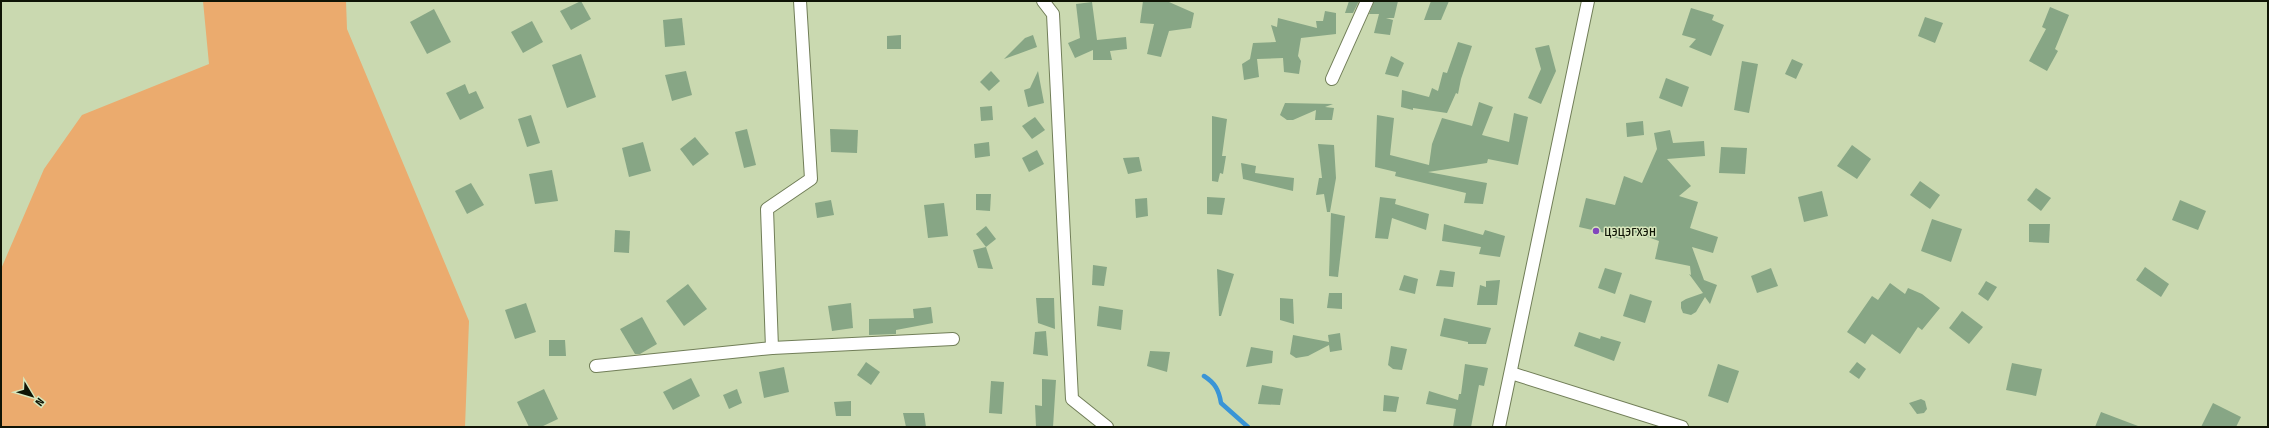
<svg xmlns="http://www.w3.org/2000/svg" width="2269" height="428" font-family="'Fira Sans Condensed',sans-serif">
  <rect width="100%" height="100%" fill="#cad9b0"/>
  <polygon fill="#ebab6e" points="203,1 346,1 347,29 469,321 465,427 1,427 1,269 44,169 82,115 209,64"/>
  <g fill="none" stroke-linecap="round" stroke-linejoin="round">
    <path stroke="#3a95d6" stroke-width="4.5" d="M 1204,376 C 1215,383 1219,390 1221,403 L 1248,427"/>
  </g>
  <g fill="#87a685">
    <polygon points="581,1 591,19 571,30 560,11"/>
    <polygon points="1143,1 1169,2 1194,13 1191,28 1169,31 1161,57 1147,54 1154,24 1140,23"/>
    <polygon points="1349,1 1359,1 1353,13 1345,13"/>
    <polygon points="1374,1 1398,1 1394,18 1386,18 1393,20 1390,35 1374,33 1379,14 1369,14"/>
    <polygon points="1431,1 1449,1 1441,20 1424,20"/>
    <polygon points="1092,2 1097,40 1126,37 1127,49 1110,51 1112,60 1093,60 1093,50 1075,58 1068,43 1080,38 1076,4"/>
    <polygon points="2050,7 2069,15 2055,49 2058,51 2047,71 2029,61 2046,29 2042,27"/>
    <polygon points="1691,8 1714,15 1712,20 1724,25 1711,56 1689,47 1696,39 1682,35"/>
    <polygon points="434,9 451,42 427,54 410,22"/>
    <polygon points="1325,11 1336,13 1336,34 1301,38 1298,56 1301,61 1299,74 1284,72 1283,58 1257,59 1259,77 1244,80 1242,64 1250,59 1253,43 1276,42 1271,25 1277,27 1278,18 1317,28 1316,21 1323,21"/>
    <polygon points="1925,17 1943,23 1935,43 1918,36"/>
    <polygon points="682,18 685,45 665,47 663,20"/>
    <polygon points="532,21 543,42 523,53 511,32"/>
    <polygon points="901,35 901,49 887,49 887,36"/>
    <polygon points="1033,35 1037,47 1004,59 1025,38"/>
    <polygon points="1458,42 1472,46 1461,79 1458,94 1456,93 1447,113 1413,108 1413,110 1401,107 1402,90 1429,97 1432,88 1438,91 1443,72 1447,73"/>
    <polygon points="1549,45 1556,71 1541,104 1528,98 1541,69 1535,48"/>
    <polygon points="581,54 596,97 567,108 552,65"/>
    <polygon points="1391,56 1404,63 1398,77 1385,74"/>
    <polygon points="1792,59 1803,64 1796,79 1785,74"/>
    <polygon points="1742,61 1758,64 1749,113 1734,110"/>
    <polygon points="686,71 692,95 672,101 665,75"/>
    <polygon points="991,71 1000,81 989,91 980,82"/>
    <polygon points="1038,71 1044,103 1028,107 1024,90 1030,88"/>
    <polygon points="1666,78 1689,87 1682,107 1659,98"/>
    <polygon points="465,84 469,94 476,91 484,108 460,120 446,93"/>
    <polygon points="1479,102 1493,107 1482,135 1509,142 1514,113 1528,117 1518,165 1488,159 1487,163 1428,172 1487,183 1483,204 1464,203 1466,193 1395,176 1396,172 1375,167 1377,115 1394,118 1390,155 1429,165 1432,144 1442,118 1472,126"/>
    <polygon points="1285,103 1333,104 1325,107 1334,108 1332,120 1315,120 1316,110 1293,120 1287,120 1280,115"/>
    <polygon points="992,106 993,120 981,121 980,107"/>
    <polygon points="531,115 540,143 527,147 518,119"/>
    <polygon points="1212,116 1227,119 1222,156 1226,156 1223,174 1220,173 1218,182 1212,181"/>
    <polygon points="1035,117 1045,130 1032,139 1022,126"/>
    <polygon points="1643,121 1644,135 1627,137 1626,123"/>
    <polygon points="747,129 756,165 744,168 735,132"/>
    <polygon points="830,129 858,130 857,153 831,152"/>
    <polygon points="1670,130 1673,143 1704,141 1705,156 1667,159 1691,186 1679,196 1698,202 1690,228 1718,237 1713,253 1692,247 1704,280 1717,285 1710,304 1705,297 1696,312 1691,315 1683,313 1681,308 1681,302 1686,299 1703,293 1689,274 1691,275 1690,266 1655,259 1659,241 1628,230 1625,240 1609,236 1610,234 1579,227 1586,198 1615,205 1624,176 1642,183 1657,149 1654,133"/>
    <polygon points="695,137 709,154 693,166 680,149"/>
    <polygon points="643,142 651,171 629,177 622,148"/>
    <polygon points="989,142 990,156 975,158 974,144"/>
    <polygon points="1318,144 1334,145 1336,178 1330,212 1327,212 1324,194 1316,195 1319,178 1322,178"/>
    <polygon points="1852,145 1871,159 1857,179 1837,166"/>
    <polygon points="1721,147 1747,148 1745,174 1719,173"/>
    <polygon points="1037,150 1044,164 1029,172 1022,158"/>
    <polygon points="1139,157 1142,171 1128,174 1123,158"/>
    <polygon points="1241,163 1256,166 1255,173 1294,178 1293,191 1243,179"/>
    <polygon points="552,170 558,201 535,204 529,174"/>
    <polygon points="1920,181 1940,195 1930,209 1910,195"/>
    <polygon points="471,183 484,205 467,214 455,191"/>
    <polygon points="2036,188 2051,198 2041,211 2027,200"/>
    <polygon points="1822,191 1828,216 1804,222 1798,197"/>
    <polygon points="976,194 991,194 990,211 976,210"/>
    <polygon points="1207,197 1225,198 1222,215 1207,214"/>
    <polygon points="1380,197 1396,199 1395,204 1429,214 1426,230 1392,218 1388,239 1375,238"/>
    <polygon points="1147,198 1148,216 1136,218 1135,199"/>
    <polygon points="831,200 834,215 817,218 815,203"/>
    <polygon points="2180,200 2206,211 2198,230 2172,220"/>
    <polygon points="944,203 948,236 928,238 924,205"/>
    <polygon points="1331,213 1345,216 1338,277 1329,276"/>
    <polygon points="1932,219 1962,229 1951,262 1921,251"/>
    <polygon points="1444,224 1483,235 1485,230 1505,236 1500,257 1479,254 1481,247 1442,241"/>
    <polygon points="2029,224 2050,224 2049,243 2029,242"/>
    <polygon points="986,226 996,239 986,247 976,234"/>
    <polygon points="615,230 630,231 629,253 614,252"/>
    <polygon points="986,247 993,269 978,268 973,250"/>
    <polygon points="1093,265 1107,267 1104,286 1092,285"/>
    <polygon points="2145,267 2169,284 2161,297 2136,280"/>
    <polygon points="1605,268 1622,273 1615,294 1598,288"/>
    <polygon points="1771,268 1778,286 1757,293 1751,276"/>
    <polygon points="1217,269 1234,274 1221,316 1219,316"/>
    <polygon points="1440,270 1455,272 1453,287 1436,286"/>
    <polygon points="1404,275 1418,279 1415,294 1399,290"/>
    <polygon points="1500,280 1497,305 1477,305 1480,285 1486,287 1486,281"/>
    <polygon points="1986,281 1997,287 1988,301 1978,294"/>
    <polygon points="1890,283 1905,294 1908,288 1922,294 1940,308 1922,330 1918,327 1900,354 1872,334 1865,344 1847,332 1872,296 1878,300"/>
    <polygon points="688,284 707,309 684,326 666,301"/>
    <polygon points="1329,293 1342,293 1342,309 1327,308"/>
    <polygon points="1630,294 1652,301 1645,323 1623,316"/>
    <polygon points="1036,298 1054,298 1055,329 1038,323"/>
    <polygon points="1280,298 1293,299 1294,324 1280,320"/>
    <polygon points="526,303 536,332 515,339 505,310"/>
    <polygon points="851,303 853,328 832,331 828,306"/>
    <polygon points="1099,306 1123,310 1121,330 1097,326"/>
    <polygon points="931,307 933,323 896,330 896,334 869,335 869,319 914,318 913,309"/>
    <polygon points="1962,311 1983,327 1969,344 1949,328"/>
    <polygon points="642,317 657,344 640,354 635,354 620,329"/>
    <polygon points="1444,318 1491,328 1486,344 1468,344 1468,342 1440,336"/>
    <polygon points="1046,331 1048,356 1033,354 1035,332"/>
    <polygon points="1579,332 1600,339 1601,336 1621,342 1614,361 1574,346"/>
    <polygon points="1340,333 1342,350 1330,352 1329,345 1308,356 1296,358 1290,354 1293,335 1329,342 1328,335"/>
    <polygon points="549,340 565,340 566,356 549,356"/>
    <polygon points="1391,346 1407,349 1402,370 1393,369 1388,365"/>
    <polygon points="1251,347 1273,351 1272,363 1246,367"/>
    <polygon points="1150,351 1170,352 1167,372 1147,366"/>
    <polygon points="866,362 880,372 871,385 857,375"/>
    <polygon points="1857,362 1866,369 1859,379 1849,372"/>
    <polygon points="2012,363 2042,369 2036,396 2006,390"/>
    <polygon points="1465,364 1488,368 1484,386 1479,385 1471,427 1453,427 1456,409 1426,404 1429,391 1458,400 1459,394 1461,394"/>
    <polygon points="1718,364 1739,371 1728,403 1708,396"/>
    <polygon points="784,367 789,392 764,398 759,372"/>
    <polygon points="691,378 700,396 673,410 663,392"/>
    <polygon points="1042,379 1056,380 1053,427 1036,427 1035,405 1042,406"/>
    <polygon points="991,381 1004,382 1002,414 989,413"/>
    <polygon points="1262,385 1283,389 1280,405 1258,404"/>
    <polygon points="544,389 558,419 541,427 529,427 517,402"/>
    <polygon points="737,389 742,403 729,409 723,395"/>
    <polygon points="1384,395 1399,397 1396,412 1383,411"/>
    <polygon points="1921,399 1925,401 1927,409 1924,413 1917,414 1909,403"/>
    <polygon points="851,401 851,416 836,416 834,402"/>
    <polygon points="2213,403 2241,417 2236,427 2201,427"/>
    <polygon points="2101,412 2138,426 2138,427 2095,427"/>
    <polygon points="903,413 924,413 926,427 906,427"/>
  </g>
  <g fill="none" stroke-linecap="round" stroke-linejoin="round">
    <g stroke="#717e58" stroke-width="14">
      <g id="minor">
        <polyline points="1043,1 1053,14 1072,399 1107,427"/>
        <polyline points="1332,79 1367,1"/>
        <polyline points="772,348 767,209 811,179 800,1"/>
        <polyline points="596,366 772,348 953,339"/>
        <polyline points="1511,373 1682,427"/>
        <polyline points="1499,427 1588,1"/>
      </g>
    </g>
    <use href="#minor" stroke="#fff" stroke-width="12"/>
  </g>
  <circle fill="#8146bc" stroke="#d7e6bc" stroke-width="1.5" cx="1596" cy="231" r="4"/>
  <g text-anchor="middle" stroke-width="3" stroke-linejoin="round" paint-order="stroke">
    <g font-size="14" fill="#0f1405" stroke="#d7e6bc" text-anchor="start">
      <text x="1604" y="236">цэцэгхэн</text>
    </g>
  </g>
  <rect width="2269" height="428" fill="none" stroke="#0f1405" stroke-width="4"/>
  <g transform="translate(32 396) rotate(128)" stroke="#d7e6bc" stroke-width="3" paint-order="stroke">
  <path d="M0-3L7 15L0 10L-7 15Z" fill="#0f1405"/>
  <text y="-6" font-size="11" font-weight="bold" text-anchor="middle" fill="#0f1405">N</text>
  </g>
</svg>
